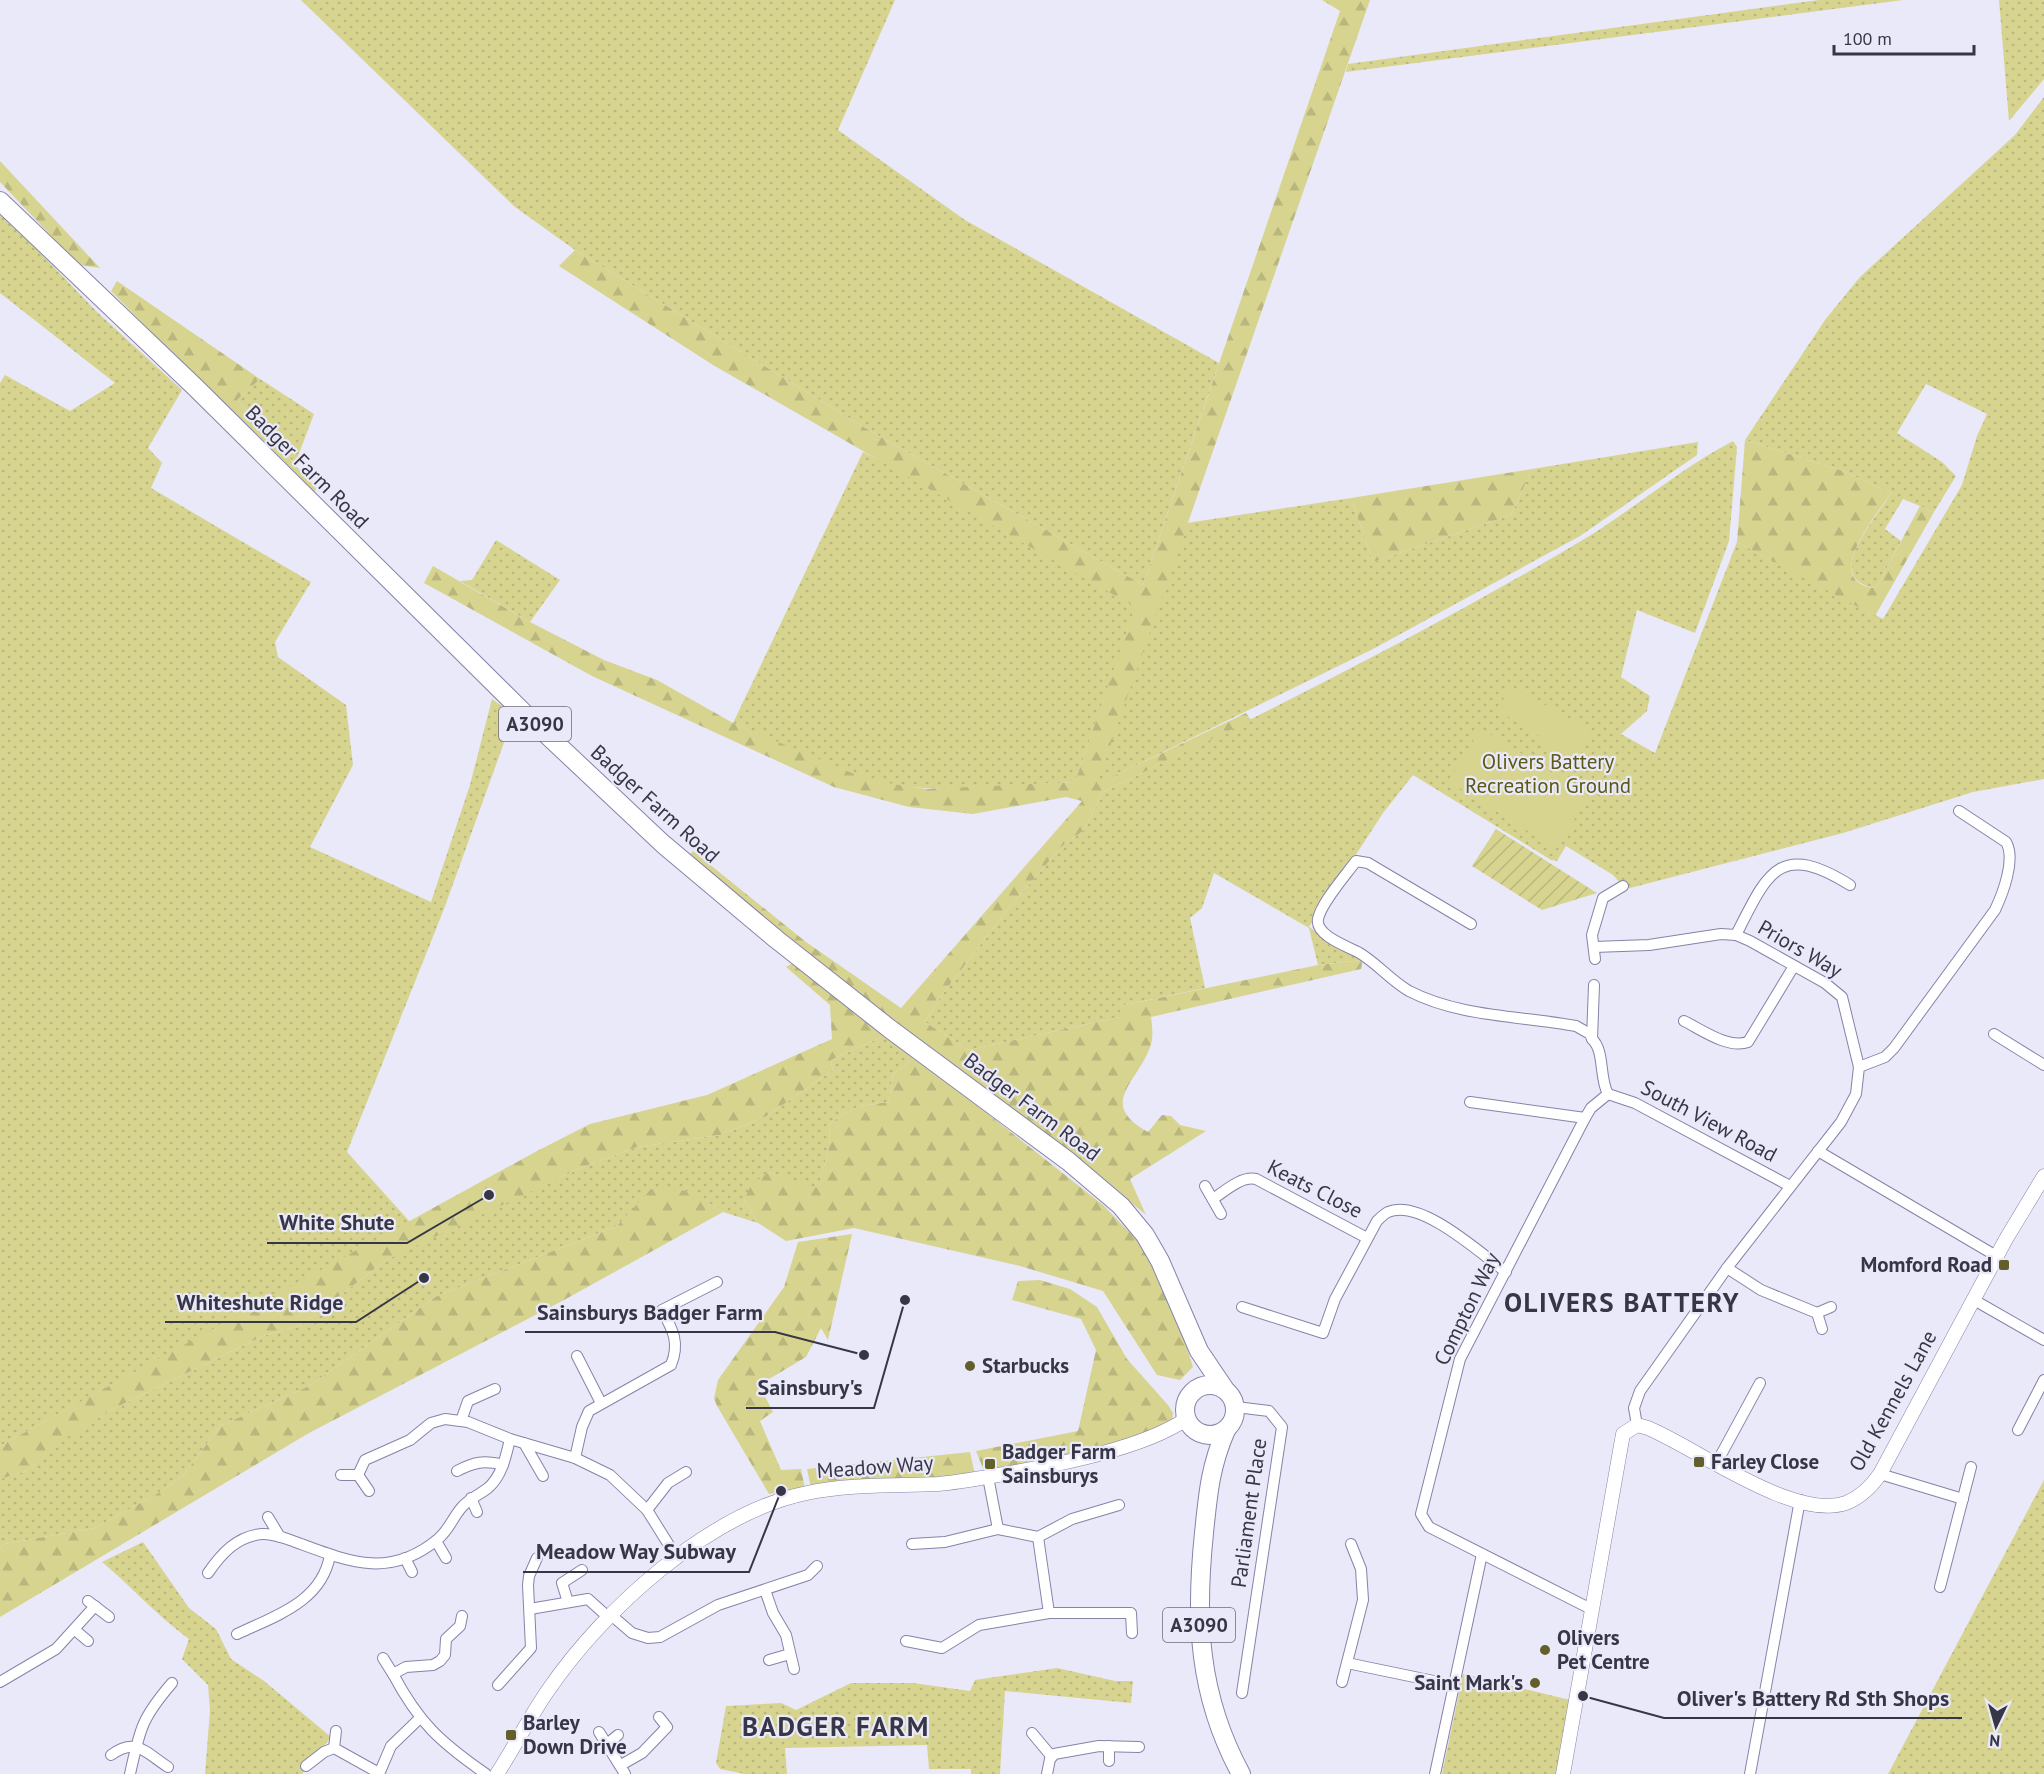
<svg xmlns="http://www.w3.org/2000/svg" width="2044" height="1774" font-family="'PT Sans',sans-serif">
  <defs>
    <pattern id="grass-dots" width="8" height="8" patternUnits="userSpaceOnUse" patternTransform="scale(1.5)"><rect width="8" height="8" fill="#d7d490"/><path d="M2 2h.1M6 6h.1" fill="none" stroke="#b9b77e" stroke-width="1.8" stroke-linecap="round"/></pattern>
    <pattern id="forest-firs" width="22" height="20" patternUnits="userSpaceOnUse" patternTransform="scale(1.5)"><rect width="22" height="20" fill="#d7d490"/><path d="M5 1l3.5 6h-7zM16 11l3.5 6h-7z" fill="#b9b77e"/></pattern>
    <pattern id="garden-furrows" width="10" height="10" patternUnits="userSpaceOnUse" patternTransform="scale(1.5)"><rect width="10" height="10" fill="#d7d490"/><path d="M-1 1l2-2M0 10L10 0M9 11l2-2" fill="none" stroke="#b9b77e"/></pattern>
  </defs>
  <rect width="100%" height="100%" fill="#e9e9f9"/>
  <g fill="url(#grass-dots)">
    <polygon points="301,0 895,0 838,130 965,220 1219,363 1143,585 872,432 575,250 515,207"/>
    <polygon points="1819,0 1903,0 1346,72 1348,64"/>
    <polygon points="1999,0 2044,0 2044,79 2009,121"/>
    <path d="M 2044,97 L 2044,779 L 1973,792 L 1843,833 L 1626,889 L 1613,875 L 1566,846 L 1557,861 L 1551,860 L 1413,775 L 1383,813 L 1309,927 L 1363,960 L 1318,965 L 1309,928 L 1214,873 L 1202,908 L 1190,918 L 1205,988 L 1120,1006 L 1120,1017 L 969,1050 L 925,1022 L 941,996 L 1004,914 L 1061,847 L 1084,830 L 1103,792 C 1265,713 1426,633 1581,541 C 1633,510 1678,470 1733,441 L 1737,447 L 1729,541 L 1695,633 L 1637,610 L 1621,677 L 1650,696 L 1647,711 L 1621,734 L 1655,753 L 1737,542 L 1883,619 L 1962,485 L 1977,436 L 1987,414 L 1926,384 L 1897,433 L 1942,462 L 1956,476 L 1934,512 L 1903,499 L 1885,529 L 1901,541 L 1876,588 C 1819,580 1878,516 1891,493 L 1843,471 L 1745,440 L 1825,320 L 1860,277 L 2015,135 Z"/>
    <polygon points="0,211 97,312 182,390 148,448 162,463 151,488 311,582 275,642 278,657 346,705 353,765 310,847 431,902 470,785 492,699 514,715 444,909 347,1152 410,1222 0,1446 0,383 5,375 70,411 115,383 0,293"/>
    <polygon points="260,379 314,414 295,464 237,400"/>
    <polygon points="1698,442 1697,455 1580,536 1373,649 1096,785 1187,523 1351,498 1373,562 1511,515 1532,469"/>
    <path d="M 863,452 L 893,466 L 1136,607 L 1075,782 C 1016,785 954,794 896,785 C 839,775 785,745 733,723 Z"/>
    <polygon points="496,540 560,580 530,622 460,581 472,580"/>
    <polygon points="886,1035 916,1057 893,1074 889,1102 859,1106 830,1123 829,1147 818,1189 769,1172 744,1200 758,1223 723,1212 692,1192 651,1190 617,1226 437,1296 309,1386 220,1426 183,1476 155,1495 95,1528 4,1544 0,1549 0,1479 27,1471 64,1438 113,1409 263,1336 302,1325 386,1260 457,1225 578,1169 637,1147 720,1135 765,1117 833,1070 831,1060"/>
    <polygon points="2044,1480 2044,1774 1888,1774"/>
    <path d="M 143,1542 L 189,1608 L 216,1629 L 231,1659 L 264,1681 L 331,1737 L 302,1774 L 205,1774 L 210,1710 L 208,1685 L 182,1659 L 189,1639 C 157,1616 132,1587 102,1562 Z"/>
    <polygon points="1057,1668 1115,1681 1133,1681 1131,1703 1005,1691 1000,1774 971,1774 971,1769 929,1769 927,1745 785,1748 787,1774 745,1774 720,1769 716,1763 726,1706 781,1703 796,1710 851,1683 913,1683 970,1691 975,1680"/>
    <polygon points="1463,1674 1570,1700 1558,1774 1442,1774"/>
  </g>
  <g fill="url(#forest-firs)">
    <path d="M 1322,0 L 1370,0 L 1097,784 L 1246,713 L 1251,720 L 1103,792 L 1084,830 L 1061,847 L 1004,914 L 941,996 L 925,1022 L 969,1050 L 1120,1017 L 1120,1006 L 1318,965 L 1363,960 L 1361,969 L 1151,1017 C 1152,1024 1153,1033 1152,1040 C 1144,1079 1093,1102 1148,1132 L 1162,1115 L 1171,1116 L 1180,1125 L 1206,1131 L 1130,1179 L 1146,1215 L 1092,1169 L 834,978 L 689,855 L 693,851 L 806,942 L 901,1008 L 1082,801 L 1066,797 L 973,814 L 909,807 L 834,787 L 592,676 L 424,583 L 433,566 L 530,622 L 604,660 L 657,680 L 733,723 L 852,773 L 893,784 L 927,789 L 1075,782 L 1135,607 L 713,365 L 559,266 L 575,250 L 872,432 L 1143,585 L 1340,11 Z"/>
    <polygon points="0,161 100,268 79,265 0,182"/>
    <polygon points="117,281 260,379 237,400 316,488 314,497 111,291"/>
    <path d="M 1745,440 L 1843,471 L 1891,493 C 1877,514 1819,583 1876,588 L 1920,506 L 1934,512 L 1875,616 L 1737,542 Z"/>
    <polygon points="1532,469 1511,515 1373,562 1351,498"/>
    <polygon points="793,963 886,1035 831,1060 833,1070 765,1117 720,1135 637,1147 578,1169 386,1260 302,1325 263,1336 113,1409 64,1439 27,1471 0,1479 0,1446 537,1151 590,1124 707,1095 832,1039 830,1005 786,967"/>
    <polygon points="916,1057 1103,1205 1139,1242 1171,1300 1193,1367 1180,1380 1157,1375 1103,1291 1020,1266 854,1228 786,1241 758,1223 744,1200 751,1185 769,1172 818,1188 829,1147 830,1123 859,1106 889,1102 893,1074"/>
    <polygon points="651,1189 692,1191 723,1212 564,1300 309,1433 0,1617 0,1549 4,1544 95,1528 155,1495 183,1476 220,1426 309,1386 437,1296 617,1226"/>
    <polygon points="852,1234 828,1340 821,1328 806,1357 759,1385 773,1412 760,1421 781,1470 801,1469 805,1489 769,1494 717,1406 714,1398 718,1380 784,1287 798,1242"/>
    <path d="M 1040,1280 L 1070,1289 L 1097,1307 L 1127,1359 L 1168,1405 L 1173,1413 L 1172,1421 C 1127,1448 1037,1468 984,1471 L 976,1451 L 1078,1431 L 1096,1350 L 1081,1319 L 1012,1300 L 1018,1281 Z"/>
    <polygon points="970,1452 975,1475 811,1488 807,1469"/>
  </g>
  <polygon fill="url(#garden-furrows)" points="1496,829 1597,893 1542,910 1472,866"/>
  <g fill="#d7d490">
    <polygon points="1511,686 1594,732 1574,765 1538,743 1541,737 1497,710"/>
    <polygon points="1481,728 1589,796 1556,849 1448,781"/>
  </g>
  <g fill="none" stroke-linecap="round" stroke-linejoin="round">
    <g stroke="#8583a9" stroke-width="12">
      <g id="minor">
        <path d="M 1471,924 L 1368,863 L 1356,861 C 1346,875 1321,903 1318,919 C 1315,935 1346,946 1358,952 C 1377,963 1390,980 1409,991 C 1459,1017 1522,1016 1576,1026 L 1590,1034 L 1592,1039"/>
        <path d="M 1736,935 C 1768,872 1779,841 1850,885"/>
        <polyline points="1594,947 1649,945 1721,934 1736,935 1750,941 1825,983 1842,997 1859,1067"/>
        <polyline points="1595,959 1592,935 1603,898 1623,886"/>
        <path d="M 1684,1021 C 1702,1030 1728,1049 1748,1042 L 1794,966"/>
        <polyline points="1994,1034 2044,1065"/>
        <polyline points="1608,1094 1635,1103 1790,1186"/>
        <polyline points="1470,1102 1585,1118"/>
        <polyline points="1818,1151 1998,1257"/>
        <polyline points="1205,1186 1221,1214"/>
        <path d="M 1213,1199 C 1225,1191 1241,1176 1256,1179 L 1367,1238"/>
        <polyline points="1727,1268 1761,1290 1817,1313 1822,1329"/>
        <polyline points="1974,1300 2044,1340"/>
        <path d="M 1242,1307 L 1323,1333 L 1335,1299 L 1377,1221 C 1380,1218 1384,1214 1388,1212 C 1421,1198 1481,1254 1506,1272"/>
        <polyline points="1817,1313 1831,1307"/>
        <polyline points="577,1356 601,1403"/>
        <polyline points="1236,1407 1269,1411 1282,1427 1242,1693"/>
        <polyline points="461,1421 468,1401 495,1389"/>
        <path d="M 1637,1425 L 1634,1408 L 1640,1391 L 1727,1268 L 1841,1122 L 1856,1094 L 1859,1067 L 1885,1057 L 1894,1048 L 1995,910 C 2003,893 2016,859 2006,842 L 1959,811"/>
        <polyline points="2018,1430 2044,1380"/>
        <polyline points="524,1443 543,1476"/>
        <path d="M 575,1458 L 582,1427 L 589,1411 L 671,1365 C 680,1343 673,1330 662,1310 L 717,1282"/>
        <polyline points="1716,1464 1760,1383"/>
        <path d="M 457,1471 C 474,1462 484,1460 503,1465"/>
        <polyline points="1880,1474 1963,1499"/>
        <polyline points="341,1475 358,1475 369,1491"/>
        <polyline points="358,1475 365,1460 410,1440 431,1423 445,1419 468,1422 510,1439 575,1458 610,1475 647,1510 677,1558"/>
        <polyline points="988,1477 998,1529"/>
        <polyline points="471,1498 477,1512"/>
        <polyline points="647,1510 668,1483 686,1472"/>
        <polyline points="268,1517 280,1537"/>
        <polyline points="1038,1537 1049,1613"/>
        <polyline points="436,1541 446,1558"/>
        <polyline points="912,1544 945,1542 998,1529 1038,1537 1072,1519 1119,1505"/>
        <polyline points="405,1558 412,1572"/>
        <path d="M 208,1573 C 221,1554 237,1536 262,1534 C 275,1533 289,1540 301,1544 C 352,1563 391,1578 438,1539 C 449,1530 453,1517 462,1507 C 470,1498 479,1495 488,1488 C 502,1476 506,1456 510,1439"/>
        <polyline points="1940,1587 1971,1467"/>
        <polyline points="765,1590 773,1613 786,1635 794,1669"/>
        <polyline points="88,1601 109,1617"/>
        <polyline points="568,1602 562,1583 582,1570"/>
        <polyline points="530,1609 588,1599 608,1617"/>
        <path d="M 1591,1609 L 1429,1527 L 1421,1514 L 1460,1359 L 1585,1118 L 1591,1108 L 1608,1094 C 1599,1078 1605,1051 1592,1039 L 1594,985"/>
        <polyline points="610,1614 632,1633 648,1638 660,1637 718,1605 808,1575 817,1566"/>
        <path d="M 462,1616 L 460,1626 L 446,1639 L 445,1655 L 440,1661 L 433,1665 L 406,1667 L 393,1674 C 419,1723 440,1742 486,1774"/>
        <polyline points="75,1630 88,1641"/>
        <path d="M 237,1634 C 275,1616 322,1602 330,1555"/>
        <polyline points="906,1641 942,1648 979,1625 1049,1613 1131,1613 1132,1633"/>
        <polyline points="383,1658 393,1674"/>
        <polyline points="769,1660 790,1654"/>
        <polyline points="1347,1663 1453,1685"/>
        <polyline points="0,1682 56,1649 95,1606"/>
        <polyline points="1342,1682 1363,1600 1361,1569 1351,1544"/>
        <polyline points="498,1685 531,1648 528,1585 529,1576 537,1558"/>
        <polyline points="599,1732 625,1774"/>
        <polyline points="1032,1733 1052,1757"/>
        <polyline points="607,1744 618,1735"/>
        <polyline points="1109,1746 1109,1761"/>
        <polyline points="334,1748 336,1731"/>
        <path d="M 111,1755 C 136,1737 145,1752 168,1767"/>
        <polyline points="621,1765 642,1753 667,1727 659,1717"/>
        <polyline points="306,1766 324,1752 334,1748 379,1773"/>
        <path d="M 130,1774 C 140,1729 141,1719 172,1683"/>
        <polyline points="379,1774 391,1746 419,1719"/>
        <polyline points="1047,1774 1050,1759 1054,1754 1099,1746 1139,1747"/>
        <polyline points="1435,1774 1482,1554"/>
        <polyline points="1750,1774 1800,1500"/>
      </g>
    </g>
    <g stroke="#8583a9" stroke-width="15">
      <g id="tertiary">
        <path d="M 497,1774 C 515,1746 530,1716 549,1689 C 604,1609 709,1513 807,1493 C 849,1484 895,1486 938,1484 C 962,1482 986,1477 1010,1473 C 1060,1464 1144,1448 1186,1419"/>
        <path d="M 1563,1774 L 1623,1434 L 1637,1425 L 1648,1428 C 1696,1448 1794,1521 1846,1503 C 1861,1497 1871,1487 1880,1474 L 2006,1239 L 2044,1176"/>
      </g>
    </g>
    <g stroke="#8583a9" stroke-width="20">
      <g id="primary">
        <polyline points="0,201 195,387 528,717 663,844 776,939 890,1029 1068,1161 1121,1206 1145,1235 1160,1261 1199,1351 1224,1388"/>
        <circle cx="1210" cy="1410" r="25"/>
        <path d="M 1226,1430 C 1210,1467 1208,1494 1204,1533 C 1195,1620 1198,1695 1241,1774"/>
      </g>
    </g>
    <use href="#minor" stroke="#fff" stroke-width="10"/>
    <use href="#tertiary" stroke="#fff" stroke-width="14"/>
    <use href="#primary" stroke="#fff" stroke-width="18"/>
  </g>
  <g fill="#625f2c" stroke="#e9e9f9" stroke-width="2">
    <rect x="1998" y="1259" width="12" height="12" rx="3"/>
    <circle cx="970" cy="1366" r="6"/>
    <rect x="1693" y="1456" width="12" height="12" rx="3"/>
    <rect x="984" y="1458" width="12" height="12" rx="3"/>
    <circle cx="1545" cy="1650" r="6"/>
    <circle cx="1535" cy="1683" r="6"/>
    <rect x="505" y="1729" width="12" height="12" rx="3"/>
  </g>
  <g text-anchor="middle" stroke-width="4.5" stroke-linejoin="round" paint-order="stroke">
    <g fill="#e9e9f9" stroke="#6c6c7c" stroke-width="1.5">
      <rect x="499" y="707" width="72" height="34" rx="4.5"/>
      <rect x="1163" y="1608" width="72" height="34" rx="4.5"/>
    </g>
    <g font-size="20" font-weight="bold" fill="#363646">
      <text x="535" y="731">A3090</text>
      <text x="1199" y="1632">A3090</text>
    </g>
    <g font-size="21" fill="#363646" stroke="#e9e9f9">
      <text transform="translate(307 467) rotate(45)" y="7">Badger Farm Road</text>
      <text transform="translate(655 804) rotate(42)" y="7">Badger Farm Road</text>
      <text transform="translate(1800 949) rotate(30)" y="7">Priors Way</text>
      <text transform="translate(1032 1107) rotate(37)" y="7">Badger Farm Road</text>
      <text transform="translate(1709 1121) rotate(28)" y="7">South View Road</text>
      <text transform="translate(1315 1189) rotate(27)" y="7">Keats Close</text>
      <text transform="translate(1467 1309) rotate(-64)" y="7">Compton Way</text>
      <text transform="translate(1893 1401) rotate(-61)" y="7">Old Kennels Lane</text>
      <text transform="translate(875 1467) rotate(-4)" y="7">Meadow Way</text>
      <text transform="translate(1249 1513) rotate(-82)" y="7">Parliament Place</text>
    </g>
    <g font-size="21" fill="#5c5815" stroke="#e9e9f9">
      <text x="1548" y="769">Olivers Battery<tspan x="1548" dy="24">Recreation Ground</tspan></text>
    </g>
    <g font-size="21" font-weight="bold" fill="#363646" stroke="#e9e9f9" text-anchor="start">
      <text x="1992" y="1272" text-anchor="end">Momford Road</text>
      <text x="982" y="1373">Starbucks</text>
      <text x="1002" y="1459">Badger Farm<tspan x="1002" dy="24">Sainsburys</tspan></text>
      <text x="1711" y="1469">Farley Close</text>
      <text x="1557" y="1645">Olivers<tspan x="1557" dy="24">Pet Centre</tspan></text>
      <text x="1523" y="1690" text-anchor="end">Saint Mark's</text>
      <text x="523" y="1730">Barley<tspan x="523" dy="24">Down Drive</tspan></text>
    </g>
    <g font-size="27" font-weight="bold" letter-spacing="1.5" fill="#363646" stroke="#e9e9f9">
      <text x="1622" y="1312">OLIVERS BATTERY</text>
      <text x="836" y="1736">BADGER FARM</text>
    </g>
  </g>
  <path fill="none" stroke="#363646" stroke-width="2" d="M489 1195L407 1243H267M424 1278L356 1322H165M864 1355L775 1332H525M905 1300L874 1408H746M781 1491L749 1572H523M1583 1696L1664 1718H1962"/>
  <g fill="#363646" stroke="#e9e9f9" stroke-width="2">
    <circle cx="489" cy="1195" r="6"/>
    <circle cx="424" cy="1278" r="6"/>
    <circle cx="864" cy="1355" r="6"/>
    <circle cx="905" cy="1300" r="6"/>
    <circle cx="781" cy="1491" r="6"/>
    <circle cx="1583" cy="1696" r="6"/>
  </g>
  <g font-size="22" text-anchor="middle" font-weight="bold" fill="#363646" stroke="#e9e9f9" stroke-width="4.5" stroke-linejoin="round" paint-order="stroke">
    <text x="337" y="1230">White Shute</text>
    <text x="260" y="1310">Whiteshute Ridge</text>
    <text x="650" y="1320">Sainsburys Badger Farm</text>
    <text x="810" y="1395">Sainsbury's</text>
    <text x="636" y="1559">Meadow Way Subway</text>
    <text x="1813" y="1706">Oliver's Battery Rd Sth Shops</text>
  </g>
  <g transform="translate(1996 1726) rotate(185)" stroke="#e9e9f9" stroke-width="4.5" paint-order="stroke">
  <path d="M0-4.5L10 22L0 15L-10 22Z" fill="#363646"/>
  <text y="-9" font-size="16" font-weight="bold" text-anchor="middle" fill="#363646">N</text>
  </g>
  <path d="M1834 45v9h140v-9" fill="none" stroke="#363646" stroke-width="3"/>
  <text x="1843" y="45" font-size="18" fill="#363646" stroke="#e9e9f9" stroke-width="4.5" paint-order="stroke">100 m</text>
</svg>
